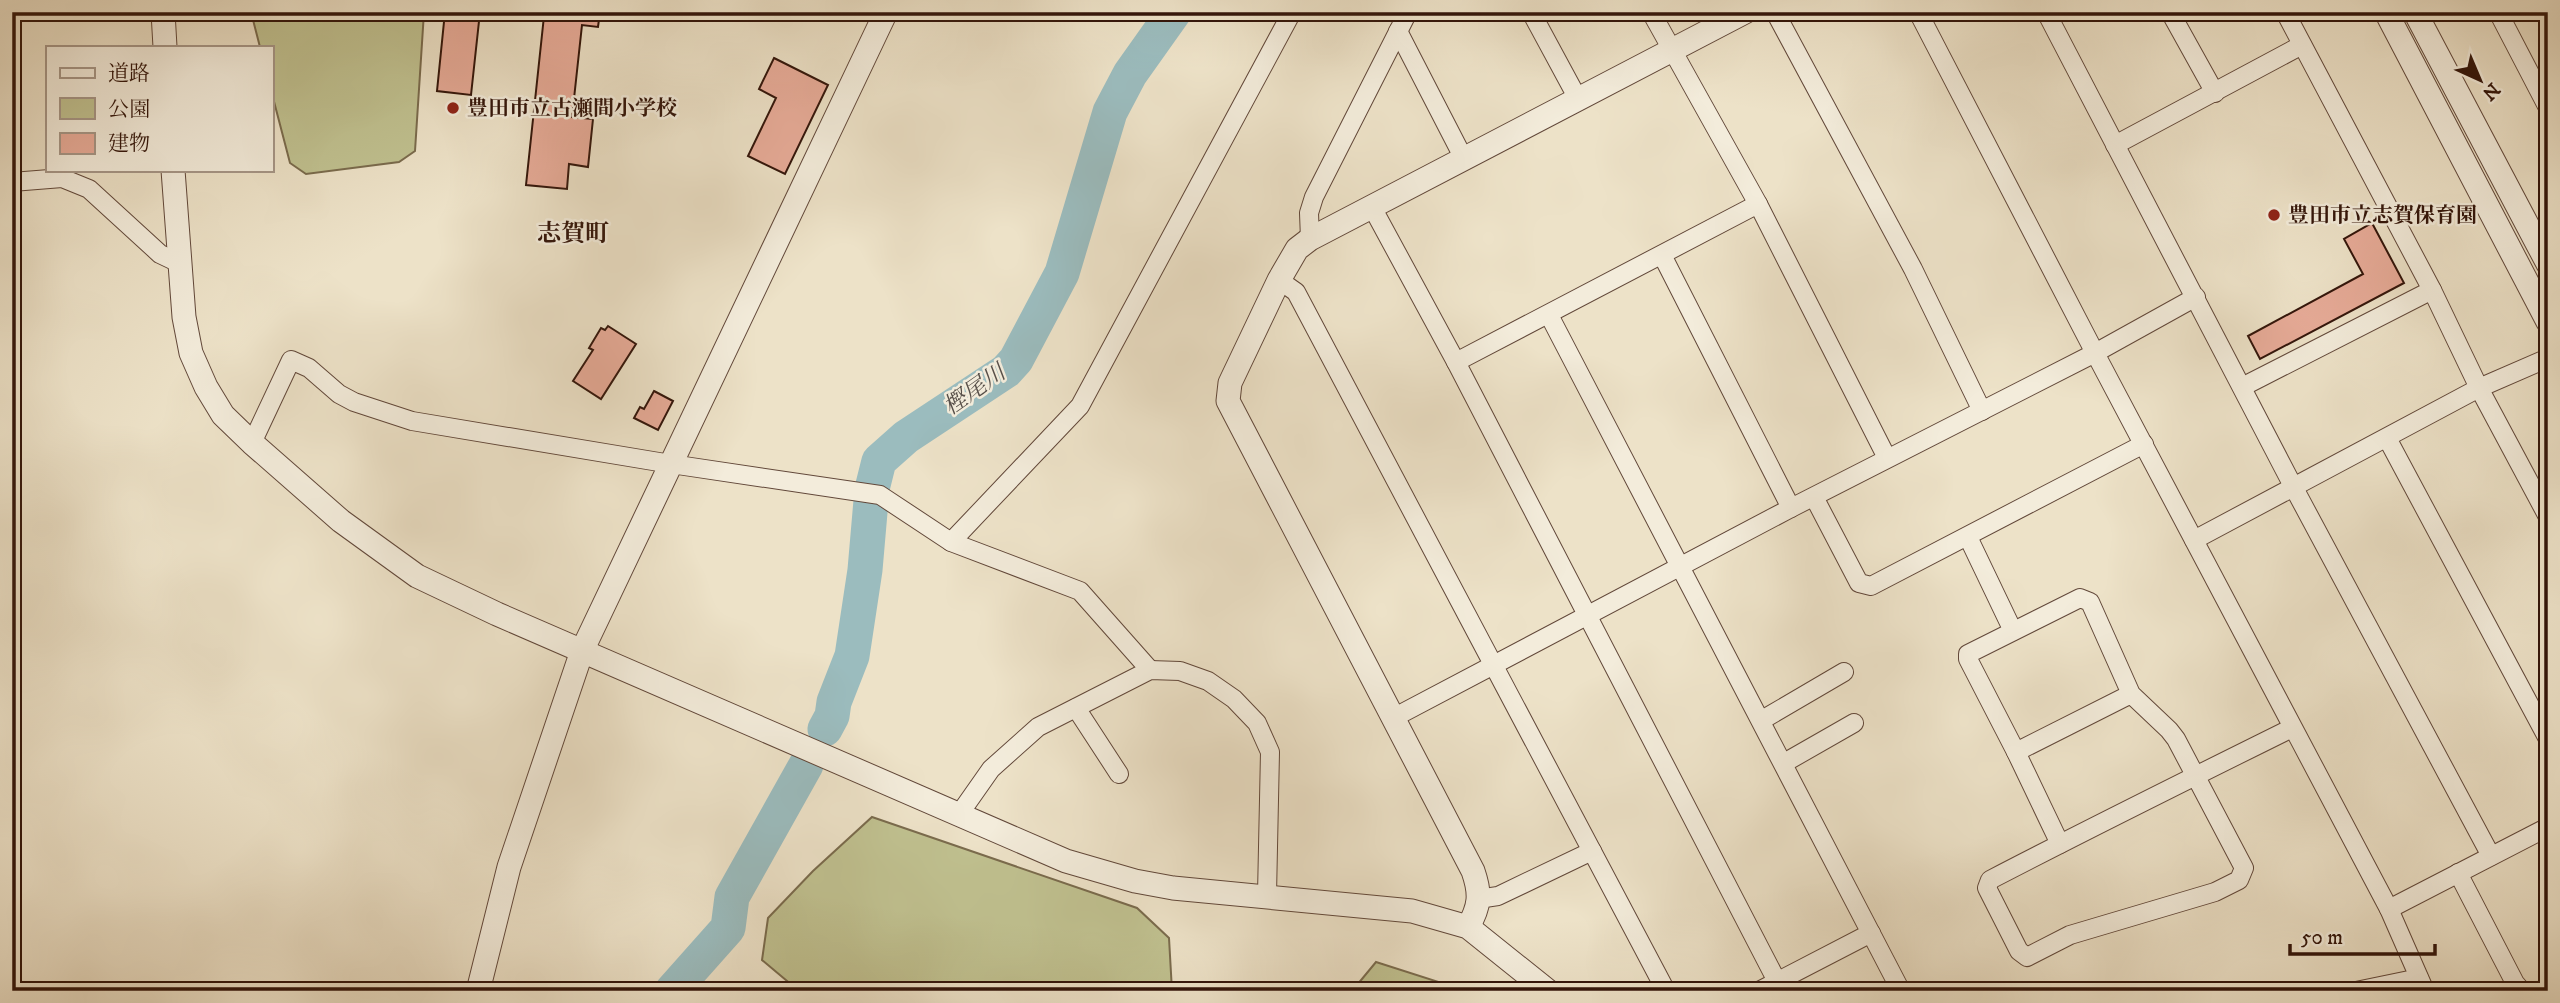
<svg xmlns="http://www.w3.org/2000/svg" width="2560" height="1003" font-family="'IM FELL DW Pica','Noto Serif JP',serif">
  <rect width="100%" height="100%" fill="#ede2c8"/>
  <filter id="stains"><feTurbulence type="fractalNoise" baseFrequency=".00286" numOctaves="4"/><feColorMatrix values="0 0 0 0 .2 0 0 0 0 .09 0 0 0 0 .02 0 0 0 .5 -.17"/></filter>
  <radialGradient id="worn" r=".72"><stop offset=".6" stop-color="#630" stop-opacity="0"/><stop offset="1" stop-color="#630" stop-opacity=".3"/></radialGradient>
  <g fill="#c0c190" stroke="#7a6b4d" stroke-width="2">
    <polygon points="251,12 424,12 415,151 399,162 306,174 290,163 271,90 271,47 260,47"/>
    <polygon points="872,817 1137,908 1169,938 1172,991 799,991 762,960 768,918 813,871"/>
    <polygon points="1376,962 1445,984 1451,991 1352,991"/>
  </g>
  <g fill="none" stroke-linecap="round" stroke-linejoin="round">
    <g stroke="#9bbcbe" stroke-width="35">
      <polyline points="825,729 832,716 834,702 852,656 865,570 872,489 879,461 906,437 1006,371 1016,360 1062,273 1110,112 1130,74 1174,12"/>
      <polyline points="672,991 728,928 732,897 806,765"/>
    </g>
  </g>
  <g fill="#e7ab98" stroke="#33150a" stroke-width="2">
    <polygon points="445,12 480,12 471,95 437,91"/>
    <polygon points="508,12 600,12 598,27 582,25 572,117 593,119 588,167 569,164 567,189 526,185 544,16"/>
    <polygon points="774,58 828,85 785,174 748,156 776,98 759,89"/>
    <polygon points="2372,223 2404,283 2260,359 2248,336 2363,274 2344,239"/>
    <polygon points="608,326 636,344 601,399 573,381 593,350 589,348 601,328 605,330"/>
    <polygon points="654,391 673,401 658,430 634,418 640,407 644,409"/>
  </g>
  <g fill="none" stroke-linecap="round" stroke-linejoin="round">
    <g stroke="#62483a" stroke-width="20">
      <g id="minor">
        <polyline points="1531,12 1578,99"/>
        <polyline points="1651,12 1758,204 1887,458"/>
        <polyline points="1775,12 1913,269 1982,411"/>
        <polyline points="1918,12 2095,353 2389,909 2425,991"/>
        <polyline points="2046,12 2294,488 2491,856"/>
        <polyline points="2170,12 2215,93"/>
        <polyline points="2285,12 2432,290 2479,388 2548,517"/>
        <polyline points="2498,12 2548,108"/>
        <polyline points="1398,31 1464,159"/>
        <polyline points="2115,145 2302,45"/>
        <polyline points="12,182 62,178 89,189 160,254 181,264"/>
        <polyline points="1372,207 1456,362 1782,991"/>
        <polyline points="1310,239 1309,213 1314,197 1408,12"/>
        <polyline points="1662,255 1791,508"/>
        <polyline points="1279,280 1296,292 1666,991"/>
        <polyline points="1549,315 1901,991"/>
        <polyline points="1456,362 1758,204"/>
        <polyline points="2242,387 2432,290"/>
        <polyline points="2387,438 2548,739"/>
        <polyline points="252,443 291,360 309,368 339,394 354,402 412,421 671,464 880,495 951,542 1080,591 1150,670"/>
        <polyline points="1814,497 1859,583 1871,586 2144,444"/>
        <polyline points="1968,537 2013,631"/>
        <polyline points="2194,540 2479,388 2548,358"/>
        <polyline points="951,542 1080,406 1292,12"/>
        <path d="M 2131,694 L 2016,752 L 1968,659 L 1968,654 L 2080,598 L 2090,602 L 2131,694 L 2169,730 L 2176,739 L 2244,868 L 2239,880 L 2215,892 L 2070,935 L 2027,957 L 2019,951 L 1987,888 L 1990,880 C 2090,828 2191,778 2292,728"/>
        <polyline points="1076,708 1119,774"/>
        <polyline points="1393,718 1791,508 2095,353 2196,297"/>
        <polyline points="1762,720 1844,672"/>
        <polyline points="2016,752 2060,844"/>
        <polyline points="1784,763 1854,723"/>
        <polyline points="958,816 991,769 1038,727 1150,670 1180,671 1208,681 1234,699 1257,723 1270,752 1267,895"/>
        <polyline points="2458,873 2515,983 2522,991"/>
        <polyline points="1478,899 1498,896 1592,851"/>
        <polyline points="2389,909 2548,827"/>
        <polyline points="1759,991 1871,933"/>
        <polyline points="2356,991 2419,978"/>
        <polyline points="2538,991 2548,989"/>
      </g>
    </g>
    <g stroke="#62483a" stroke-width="25">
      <g id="tertiary">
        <polyline points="163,12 165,47"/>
        <polyline points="2386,12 2548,322"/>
        <polyline points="2415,12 2548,264"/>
        <polyline points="173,170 184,317 191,353 206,387 223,415 252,443 341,521 417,576 497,614 1066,861 1135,881 1173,888 1412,911 1468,927 1548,991"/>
        <path d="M 1468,927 C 1480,906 1481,894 1473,871 L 1228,401 L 1230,383 L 1279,280 L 1297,249 L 1310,239 L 1745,12"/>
        <polyline points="478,991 509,867 582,651 886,12"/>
      </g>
    </g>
    <use href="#minor" stroke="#f3ecdb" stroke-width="18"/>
    <use href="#tertiary" stroke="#f3ecdb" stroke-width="23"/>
  </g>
  <g fill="#8f2418" stroke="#f3ecdb" stroke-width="2.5">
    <circle cx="453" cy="108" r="7"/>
    <circle cx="2274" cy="215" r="7"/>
  </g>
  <g text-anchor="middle" stroke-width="5" stroke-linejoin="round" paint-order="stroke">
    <g font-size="21" font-weight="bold" fill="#33150a" stroke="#f3ecdb" text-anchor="start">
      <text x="467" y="115">豊田市立古瀬間小学校</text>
      <text x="2288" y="222">豊田市立志賀保育園</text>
    </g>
    <g font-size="23" font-style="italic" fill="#574f49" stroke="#f3ecdb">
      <text transform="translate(974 389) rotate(-35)" y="8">樫尾川</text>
    </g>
    <g font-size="24" font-weight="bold" fill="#33150a" stroke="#f3ecdb">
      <text x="573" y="241">志賀町</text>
    </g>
  </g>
  <rect width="2560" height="1003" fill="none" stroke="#ede2c8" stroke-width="42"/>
  <rect x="14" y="14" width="2532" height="975" fill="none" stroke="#33150a" stroke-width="3.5"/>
  <rect x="21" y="21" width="2518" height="961" fill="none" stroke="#33150a" stroke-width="2"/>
  <rect x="46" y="46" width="228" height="126" fill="#f3ecdb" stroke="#a69687" stroke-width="2"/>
  <rect x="60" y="68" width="35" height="10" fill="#f3ecdb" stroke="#a69687" stroke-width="2"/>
  <text x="108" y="80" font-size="21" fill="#33150a">道路</text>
  <rect x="60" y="98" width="35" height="21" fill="#c0c190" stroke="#a69687" stroke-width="2"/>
  <text x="108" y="116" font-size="21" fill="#33150a">公園</text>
  <rect x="60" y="133" width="35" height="21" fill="#e7ab98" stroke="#a69687" stroke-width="2"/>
  <text x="108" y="150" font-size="21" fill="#33150a">建物</text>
  <g transform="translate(2480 80) rotate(136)" stroke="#f3ecdb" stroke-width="5" paint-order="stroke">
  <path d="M0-5L12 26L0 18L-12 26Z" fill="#33150a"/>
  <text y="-10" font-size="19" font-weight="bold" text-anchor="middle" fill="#33150a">N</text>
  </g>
  <path d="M2290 944v10h145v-10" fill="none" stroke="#33150a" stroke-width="3.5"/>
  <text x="2301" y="944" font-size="21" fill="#33150a" stroke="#f3ecdb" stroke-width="5" paint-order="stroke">50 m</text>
  <rect width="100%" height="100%" filter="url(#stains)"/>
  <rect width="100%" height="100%" fill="url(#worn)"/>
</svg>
